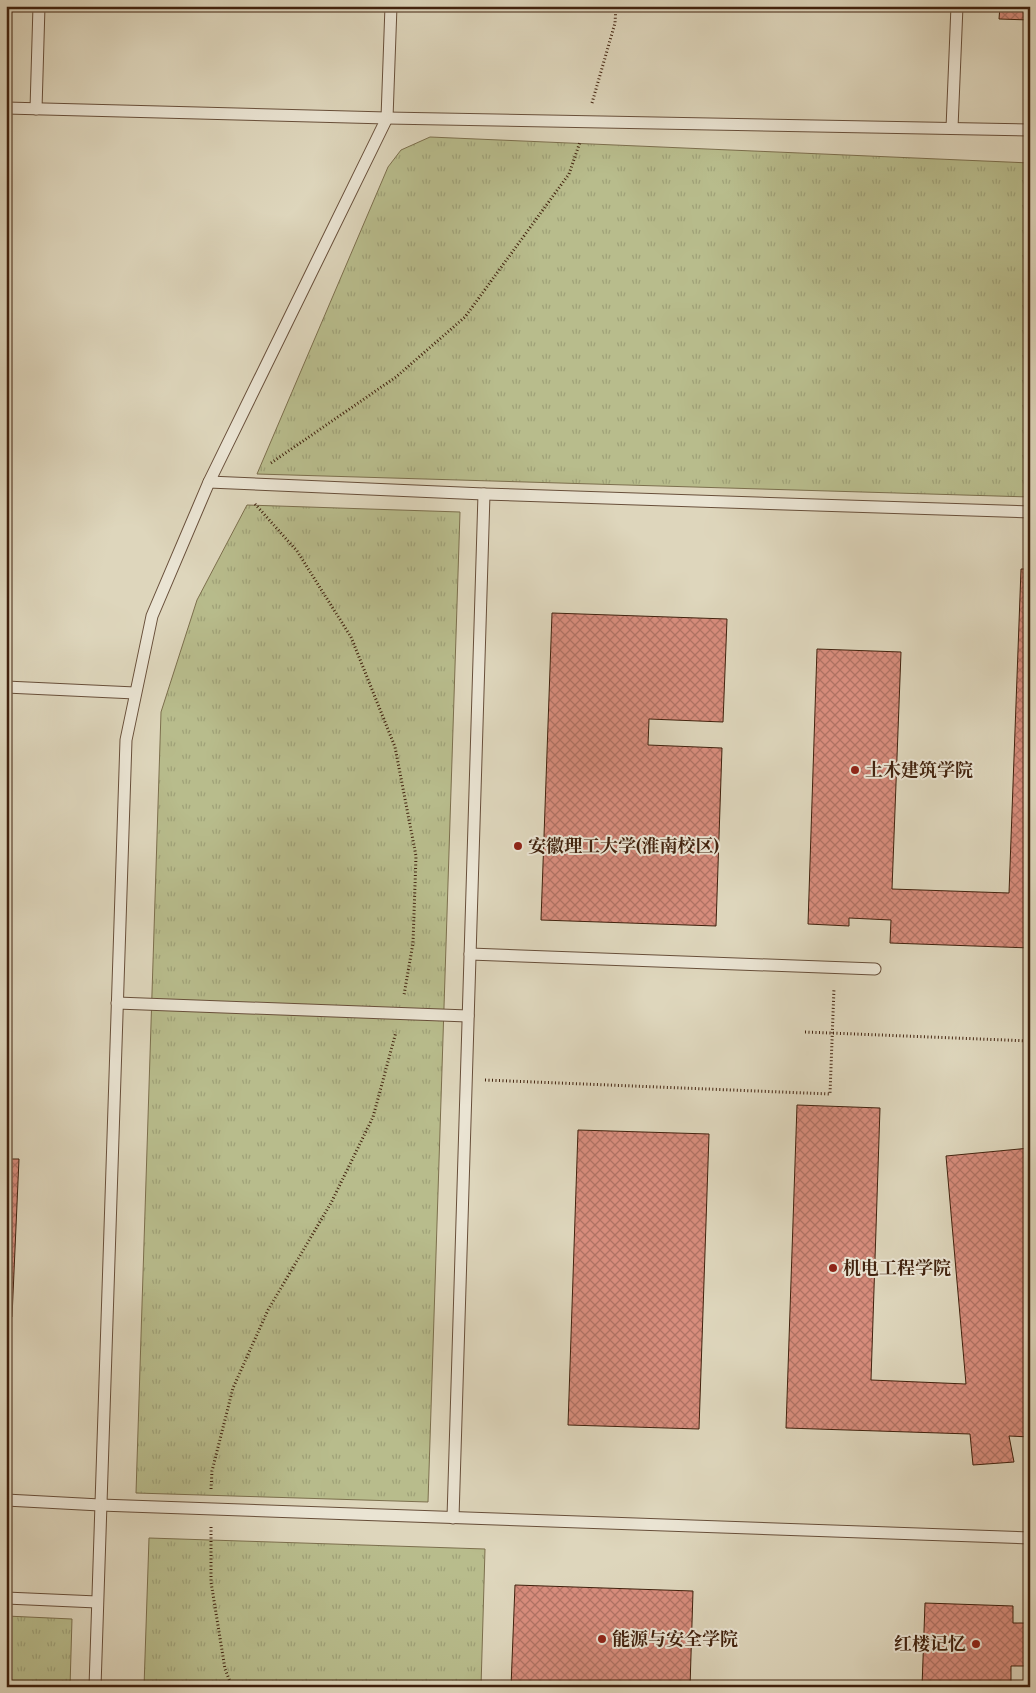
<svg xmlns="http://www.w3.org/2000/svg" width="1036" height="1693" font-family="'Libre Bodoni','Noto Serif SC',serif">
  <defs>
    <pattern id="grass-tufts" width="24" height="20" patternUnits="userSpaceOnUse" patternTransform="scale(1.25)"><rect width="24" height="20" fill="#b8bc8c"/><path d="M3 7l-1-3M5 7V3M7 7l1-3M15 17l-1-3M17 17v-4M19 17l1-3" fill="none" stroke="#9fa178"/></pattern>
    <pattern id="building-cross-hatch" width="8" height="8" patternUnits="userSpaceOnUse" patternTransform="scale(1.25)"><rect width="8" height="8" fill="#d88d7d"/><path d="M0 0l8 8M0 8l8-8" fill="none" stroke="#b17365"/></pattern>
  </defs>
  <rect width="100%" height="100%" fill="#ded6bc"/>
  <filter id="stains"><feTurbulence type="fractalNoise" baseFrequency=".004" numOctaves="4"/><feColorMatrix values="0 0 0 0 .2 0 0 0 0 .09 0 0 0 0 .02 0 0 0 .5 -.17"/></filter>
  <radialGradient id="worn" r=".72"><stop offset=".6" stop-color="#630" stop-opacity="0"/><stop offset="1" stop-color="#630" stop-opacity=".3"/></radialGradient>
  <g fill="url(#grass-tufts)" stroke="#7c6f4d">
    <polygon points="430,137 1030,163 1030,497 257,474 388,167 401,150"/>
    <polygon points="247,505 460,512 428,1502 136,1493 161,712 197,600"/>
    <polygon points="149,1538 485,1549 481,1687 144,1687"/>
    <polygon points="6,1616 72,1619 70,1687 6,1687"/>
  </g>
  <g fill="url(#building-cross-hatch)" stroke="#41220e">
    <polygon points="1000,6 1030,6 1030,20 999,19"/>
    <polygon points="1021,569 1030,569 1030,948 890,943 891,920 849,918 849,926 808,924 817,649 901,652 892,889 1009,893"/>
    <polygon points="552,613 727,619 723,722 649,719 648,745 722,748 716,926 541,920"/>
    <polygon points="797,1105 880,1108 871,1380 966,1384 946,1156 1030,1148 1030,1437 1009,1436 1014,1462 973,1465 970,1434 786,1428"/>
    <polygon points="578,1130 709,1134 699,1429 568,1425"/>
    <polygon points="6,1159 19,1159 12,1317 6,1316"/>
    <polygon points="515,1585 693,1591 690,1687 511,1687"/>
    <polygon points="925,1603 1013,1606 1013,1623 1030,1623 1030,1666 1011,1666 1011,1687 922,1687"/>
  </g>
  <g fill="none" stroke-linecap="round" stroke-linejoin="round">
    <g stroke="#684f3a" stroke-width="13">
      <g id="lane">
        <polyline points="6,108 387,118 1030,130"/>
        <polyline points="36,109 39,6"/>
        <polyline points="952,128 957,6"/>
        <polyline points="209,482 484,494 1030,512"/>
        <polyline points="6,687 135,693"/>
        <polyline points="470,954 875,969"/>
        <polyline points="117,1003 468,1016"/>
        <polyline points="6,1500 100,1505 1030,1538"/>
        <polyline points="453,1518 484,494"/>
        <polyline points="6,1598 97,1602"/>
        <polyline points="95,1687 126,740 152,616 209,482 387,118 391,6"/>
      </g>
    </g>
    <g stroke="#41220e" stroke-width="3" stroke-dasharray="1 2.5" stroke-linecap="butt">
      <polyline points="592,103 615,23 616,6"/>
      <polyline points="271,463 396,377 465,317 569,174 580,142"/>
      <polyline points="255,504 297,551 351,637 395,747 416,856 413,943 404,995"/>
      <polyline points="805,1032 1030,1041"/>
      <polyline points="485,1080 830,1094 834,988"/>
      <polyline points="211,1489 212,1471 233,1388 268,1310 331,1203 373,1117 396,1032"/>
      <polyline points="211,1527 211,1582 225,1669 232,1687"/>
    </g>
    <use href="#lane" stroke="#eae4d3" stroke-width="11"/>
  </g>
  <g fill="#8f2418" stroke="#eae4d3" stroke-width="2">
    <circle cx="855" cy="770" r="5"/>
    <circle cx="518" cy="846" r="5"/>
    <circle cx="833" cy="1268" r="5"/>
    <circle cx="602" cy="1639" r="5"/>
    <circle cx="976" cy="1644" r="5"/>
  </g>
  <g text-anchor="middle" stroke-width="4" stroke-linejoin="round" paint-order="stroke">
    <g font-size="18" font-weight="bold" fill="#41220e" stroke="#eae4d3" text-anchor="start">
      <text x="865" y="776">土木建筑学院</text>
      <text x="528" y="852">安徽理工大学(淮南校区)</text>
      <text x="843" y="1274">机电工程学院</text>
      <text x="612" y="1645">能源与安全学院</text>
      <text x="966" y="1650" text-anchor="end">红楼记忆</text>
    </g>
  </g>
  <rect width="1036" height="1693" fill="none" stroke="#ded6bc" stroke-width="25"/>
  <rect x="8" y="8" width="1021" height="1678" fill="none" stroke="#41220e" stroke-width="2.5"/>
  <rect x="12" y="12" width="1011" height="1668" fill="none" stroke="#41220e"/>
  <rect width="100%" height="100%" filter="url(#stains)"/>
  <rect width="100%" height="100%" fill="url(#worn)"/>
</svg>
